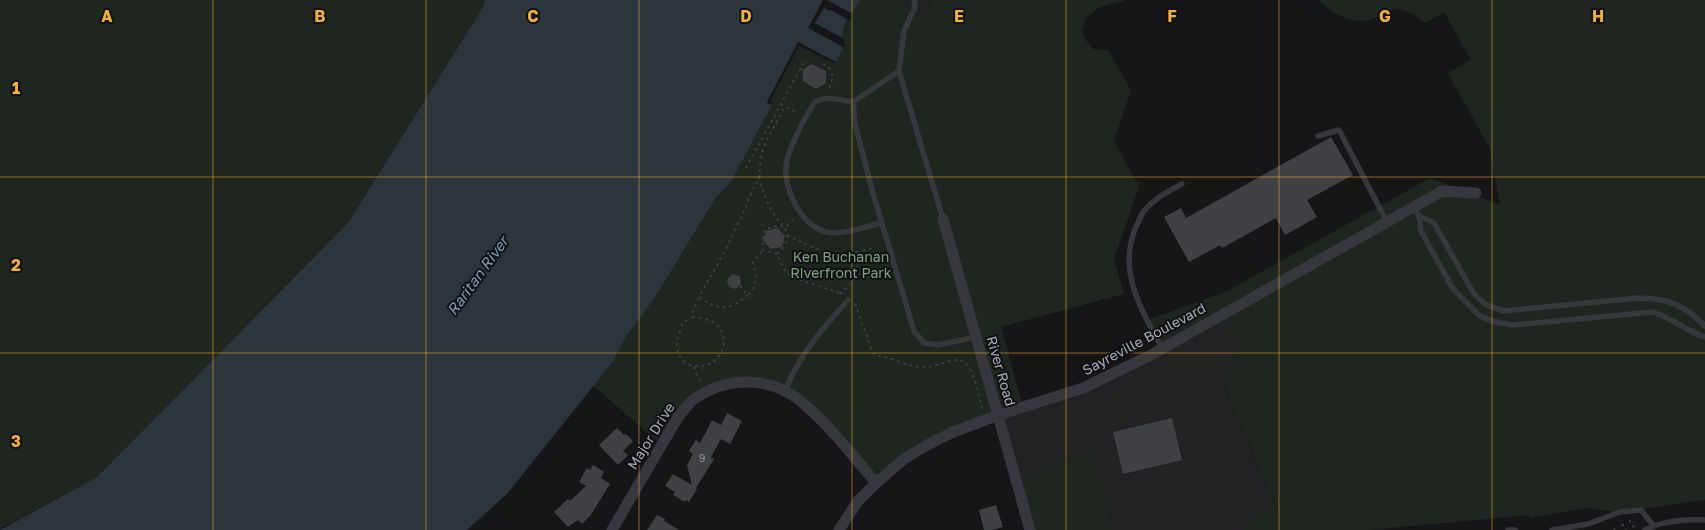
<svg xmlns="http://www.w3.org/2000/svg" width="1705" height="530" font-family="'Golos Text',sans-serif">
  <rect width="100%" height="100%" fill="#161618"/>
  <g fill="#222225">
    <polygon points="893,0 930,0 928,19"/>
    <polygon points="1222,315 1242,344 1222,383 1275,505 1243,530 1114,530 1093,449 1016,480 998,415 1083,388"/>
  </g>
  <g fill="#1e261f">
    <polygon points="0,0 485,0 482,9 348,223 97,477 0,529"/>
    <polygon points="823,0 893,0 927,18 930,0 1127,0 1100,7 1087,17 1082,30 1086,40 1093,49 1108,50 1131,90 1114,141 1139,186 1114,259 1124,294 1001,327 1023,407 951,433 876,483 785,391 741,381 692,402 662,446 594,386 612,363 626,337 654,299 715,199 731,182 772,105 767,102 798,42"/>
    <path d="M 1318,0 L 1705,0 L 1705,500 L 1620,512 L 1585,508 L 1531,518 L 1528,515 L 1369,530 L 1243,530 L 1275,504 L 1222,382 L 1242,344 L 1222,315 L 1162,348 L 1147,320 L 1225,292 L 1430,178 L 1500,205 L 1489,147 L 1448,73 L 1471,60 L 1444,12 L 1426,23 C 1418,18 1408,9 1398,9 C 1388,10 1379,17 1369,20 C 1349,25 1332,12 1318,0 Z"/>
    <polygon points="1093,449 1114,530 1030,530 1016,480"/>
  </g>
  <polygon fill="#2c353c" points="485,0 860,0 844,25 842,35 843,48 836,62 798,43 767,103 772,105 731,182 715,199 654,299 626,337 612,363 507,494 467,530 0,530 97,477 348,223 482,9"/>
  <g fill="#161618">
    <polygon points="823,0 827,0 853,14 850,21 831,10 830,11 824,8 815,23 844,39 845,48 808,28"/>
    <polygon points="798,42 836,62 835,64 799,46 770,101 773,103 772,105 767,102"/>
  </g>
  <g fill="#404145">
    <polygon points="811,64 826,71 826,83 816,89 803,81 803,70"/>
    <polygon points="1331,137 1353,175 1307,200 1317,217 1285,235 1276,218 1222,248 1220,245 1189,262 1164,217 1181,208 1186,218"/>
    <polygon points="777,228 785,236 782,247 771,249 763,241 766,231"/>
    <polygon points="732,274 740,276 741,284 736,289 729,287 727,280"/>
    <polygon points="727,413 742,421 730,444 721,439 711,457 714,459 696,488 697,489 689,502 686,500 685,502 673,495 675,492 665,486 673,474 692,485 687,465 693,454 689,451 696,440 700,443 712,420 721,425"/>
    <polygon points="1172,418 1182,460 1123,474 1113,432"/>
    <polygon points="617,428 624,435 626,434 633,441 623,451 628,455 618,465 599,445"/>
    <polygon points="593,465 604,472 601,478 610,484 590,516 582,524 578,520 568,527 554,512 568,499 570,501 586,486 579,482 587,468 590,470"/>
    <polygon points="996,505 1003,527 992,530 984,530 979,510"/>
    <polygon points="657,515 665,519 664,521 679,530 647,530"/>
  </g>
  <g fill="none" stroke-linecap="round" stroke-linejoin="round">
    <g stroke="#3d3f44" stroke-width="2" stroke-dasharray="2.5 4" stroke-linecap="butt">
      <polyline points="823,64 829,68 833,76 829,89"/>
      <polyline points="800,69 826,83"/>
      <polyline points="781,104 798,113"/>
      <polyline points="746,168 804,62"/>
      <path d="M 759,177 C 762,190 768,206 776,217 C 779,223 786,226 787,234 C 788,242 783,249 777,254 C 780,260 782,267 786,272 C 795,281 827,287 841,294"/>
      <polyline points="787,226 794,219"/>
      <path d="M 787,235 C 817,250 825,255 859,252"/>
      <polyline points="777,254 763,250 762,240 765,229 778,226 783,227"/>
      <path d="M 740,286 L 748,295 C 759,285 756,275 753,262 L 763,250"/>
      <polyline points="840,294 854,279 859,252 875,247"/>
      <path d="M 748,295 C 729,311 719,311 699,297 L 727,247 L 746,207 L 748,200 L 759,177 L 761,156 L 765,143 L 785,106"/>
      <path d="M 855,304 L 873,353 L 877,356 C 892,357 907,367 922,367 C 934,368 945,361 956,360 C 974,359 978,395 982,408"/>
      <path d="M 693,317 L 683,323 C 681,329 678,336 677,342 C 675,379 730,371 723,336 C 720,321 707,319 693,317 L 693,312 L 699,297"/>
      <polyline points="694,367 695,372 701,381"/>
      <polyline points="1629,520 1636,530"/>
      <polyline points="1622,524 1626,530"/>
      <polyline points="1614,529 1615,530"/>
    </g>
    <g stroke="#37383d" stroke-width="5.5">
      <polyline points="914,0 915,7 904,31 899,71 943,219"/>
      <polyline points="899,71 853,102 855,124 873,193 914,331 924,343 938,345 976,337"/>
      <path d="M 853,102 C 841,100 826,95 815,102 C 806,115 786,152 786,168 C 784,193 805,232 833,233 C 849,233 867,226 882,223"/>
      <polyline points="1318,136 1339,130 1387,222"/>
      <path d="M 1414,207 L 1419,216 L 1421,231 L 1453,289 L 1480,316 L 1495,322 L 1513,325 L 1653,312 C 1672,318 1686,331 1705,337"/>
      <path d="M 1419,216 L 1434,223 L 1474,294 L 1485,304 L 1503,311 L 1638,298 C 1667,298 1685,305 1705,326"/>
      <path d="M 1162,348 C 1141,309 1117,271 1136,227 C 1139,221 1141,214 1145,210 C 1155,198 1169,191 1182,184"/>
      <path d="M 785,391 C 799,355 823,328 848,300"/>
      <polyline points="1508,530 1515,530"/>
      <polyline points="1552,530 1588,524 1620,512 1641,510 1653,525"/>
      <path d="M 1645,530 C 1662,521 1686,519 1705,520"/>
    </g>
    <g stroke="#37383d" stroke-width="11">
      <polyline points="943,219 1030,530"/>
      <path d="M 612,530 L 678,417 C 683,412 687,405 693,400 C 727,375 771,376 803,403 C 830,426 853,456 876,483"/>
      <polyline points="839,530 858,501 876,483 904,459 927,445 951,433 998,415 1083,388 1151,355 1442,191 1476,193"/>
    </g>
  </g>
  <path fill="none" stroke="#f2b134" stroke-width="1" stroke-opacity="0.55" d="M 213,0 L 213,530M 426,0 L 426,530M 639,0 L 639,530M 852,0 L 852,530M 1066,0 L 1066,530M 1279,0 L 1279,530M 1492,0 L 1492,530M 0,177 L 1705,177M 0,353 L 1705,353"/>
  <g text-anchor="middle" stroke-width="4" stroke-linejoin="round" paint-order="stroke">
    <g font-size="11" fill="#8e929b">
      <text x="702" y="462">9</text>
    </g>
    <g font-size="14" fill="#7fa381" stroke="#111113">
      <text x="841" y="262">Ken Buchanan<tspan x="841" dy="16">Riverfront Park</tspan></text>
    </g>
    <g font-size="14" fill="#a8adb8" stroke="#111113">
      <text transform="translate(1144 339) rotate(-28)" y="5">Sayreville Boulevard</text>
      <text transform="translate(1001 371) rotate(74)" y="5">River Road</text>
      <text transform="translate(651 436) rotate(-58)" y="5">Major Drive</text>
    </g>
    <g font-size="15" font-style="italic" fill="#7f9bb3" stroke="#111113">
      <text transform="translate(478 276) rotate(-54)" y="5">Raritan River</text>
    </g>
  </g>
  <g font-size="16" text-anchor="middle" font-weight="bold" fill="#f2b134" stroke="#111113" stroke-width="4" stroke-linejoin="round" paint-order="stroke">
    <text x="107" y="22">A</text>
    <text x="320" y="22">B</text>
    <text x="533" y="22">C</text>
    <text x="746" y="22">D</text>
    <text x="959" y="22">E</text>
    <text x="1172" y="22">F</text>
    <text x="1385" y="22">G</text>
    <text x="1598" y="22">H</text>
    <text x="16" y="94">1</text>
    <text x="16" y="271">2</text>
    <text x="16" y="447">3</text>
  </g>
</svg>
